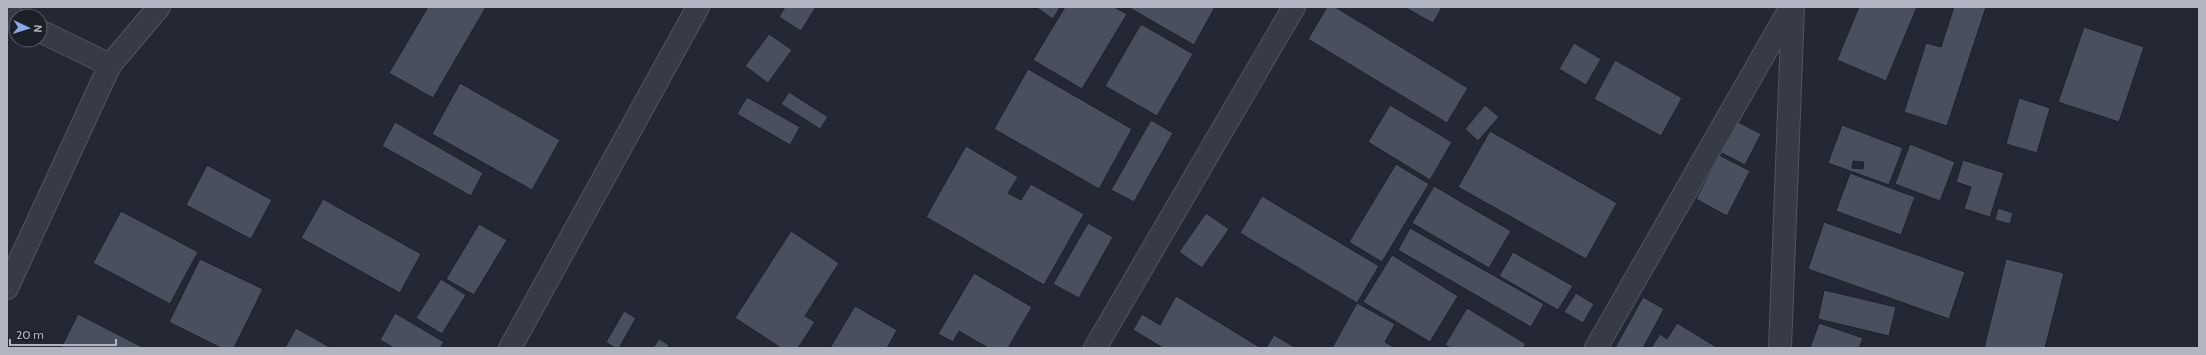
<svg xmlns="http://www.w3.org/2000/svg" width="2206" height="355" font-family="Cabin,sans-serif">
  <rect width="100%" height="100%" fill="#232834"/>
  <g fill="#494f5d" stroke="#1d222b" fill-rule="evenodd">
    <polygon points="428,7 486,7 433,98 389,73"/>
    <polygon points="785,7 816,7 801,31 779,17"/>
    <polygon points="1036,7 1060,7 1053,19"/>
    <polygon points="1065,7 1114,7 1127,14 1082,89 1033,60"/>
    <polygon points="1128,7 1215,7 1194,45"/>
    <polygon points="1327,7 1335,7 1468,88 1447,123 1308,39"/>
    <polygon points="1404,7 1442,7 1433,23"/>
    <polygon points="1859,7 1917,7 1886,81 1837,60"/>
    <polygon points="1954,7 1986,7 1947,126 1904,112 1926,43 1941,47"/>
    <polygon points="1141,24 1193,54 1157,116 1105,86"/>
    <polygon points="2084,27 2144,47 2119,122 2058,102"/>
    <polygon points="769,34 792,50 768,83 745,66"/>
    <polygon points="1574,43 1601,59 1586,85 1559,69"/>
    <polygon points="1615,60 1682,98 1661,136 1594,99"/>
    <polygon points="1028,69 1132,129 1099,189 994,129"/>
    <polygon points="460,83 560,140 532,190 432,134"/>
    <polygon points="789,92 828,117 820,129 781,104"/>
    <polygon points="747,97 800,127 790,145 737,114"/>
    <polygon points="2019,98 2050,108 2037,153 2006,144"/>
    <polygon points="1390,105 1452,142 1430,180 1368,142"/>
    <polygon points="1485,105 1499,117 1478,141 1465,129"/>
    <polygon points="1151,120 1173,133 1134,202 1111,190"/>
    <polygon points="1736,121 1761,134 1745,165 1720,152"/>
    <polygon points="395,122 483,173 471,196 382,146"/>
    <path d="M 1842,125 L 1903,148 L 1889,185 L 1828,163 ZM 1853,161 L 1864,162 L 1863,169 L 1852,168 Z"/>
    <polygon points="1490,131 1617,203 1586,259 1458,187"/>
    <polygon points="1910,144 1955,162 1940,201 1895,184"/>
    <polygon points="966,146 1018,177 1008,193 1021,200 1031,184 1084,214 1044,285 926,217"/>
    <polygon points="1719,155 1750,171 1727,216 1696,199"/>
    <polygon points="1963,160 2004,173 1990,217 1964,209 1971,187 1956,182"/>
    <polygon points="1396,164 1429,184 1382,262 1349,242"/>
    <polygon points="207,165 272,200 251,239 186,205"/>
    <polygon points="1850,173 1915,197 1901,235 1836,211"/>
    <polygon points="1434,186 1511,231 1489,268 1412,223"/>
    <polygon points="1262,196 1379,266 1357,303 1240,233"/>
    <polygon points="323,199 421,254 400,293 301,238"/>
    <polygon points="1998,208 2013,213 2010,224 1995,220"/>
    <polygon points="121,211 198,252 170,304 93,263"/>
    <polygon points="1206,213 1229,229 1202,268 1179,252"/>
    <polygon points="1824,222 1965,272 1949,319 1808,269"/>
    <polygon points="1088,223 1113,237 1079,298 1053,284"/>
    <polygon points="479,224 507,240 474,295 446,279"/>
    <polygon points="1410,228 1544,304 1531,327 1398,250"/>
    <polygon points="791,231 839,263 805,316 815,322 798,348 781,348 735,318"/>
    <polygon points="1513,252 1573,286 1558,310 1499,276"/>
    <polygon points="1392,255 1458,296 1430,342 1363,302"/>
    <polygon points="200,259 263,289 234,348 221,348 169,322"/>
    <polygon points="2006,259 2064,273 2045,348 1984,348"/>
    <polygon points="974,273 1032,307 1008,348 988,348 959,331 953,342 938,334"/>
    <polygon points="441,279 466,295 442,334 416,318"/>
    <polygon points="1824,290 1896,307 1889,336 1818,319"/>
    <polygon points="1576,293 1594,304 1583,323 1564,312"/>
    <polygon points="1176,296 1261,348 1163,348 1133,330 1142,314 1160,325"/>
    <polygon points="1643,297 1664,309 1643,348 1615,348"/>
    <polygon points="1357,303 1395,324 1385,342 1395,348 1332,348"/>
    <polygon points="855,306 897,330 887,348 830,348"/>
    <polygon points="1467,308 1526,344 1523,348 1451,348 1445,345"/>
    <polygon points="624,311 636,318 619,348 615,348 606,342"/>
    <polygon points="395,313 444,342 440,348 394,348 380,340"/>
    <polygon points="78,314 144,348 61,348"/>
    <polygon points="1677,323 1718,348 1651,348 1660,334 1667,339"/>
    <polygon points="1819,323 1863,338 1859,348 1810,348"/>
    <polygon points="296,328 331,348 285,348"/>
    <polygon points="1274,335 1296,348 1266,348"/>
    <polygon points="659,339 669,345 668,348 653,348"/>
  </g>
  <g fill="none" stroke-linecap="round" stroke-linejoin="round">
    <g stroke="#505560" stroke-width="24">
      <g id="minor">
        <polyline points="7,15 16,19"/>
        <polyline points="40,31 110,65 159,7"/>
        <polyline points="7,288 110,65"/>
        <polyline points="1095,348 1294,7"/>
        <polyline points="1596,348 1791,7"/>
        <polyline points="1780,348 1793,7"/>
      </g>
    </g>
    <g stroke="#505560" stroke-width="24">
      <polyline id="tertiary" points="510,348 698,7"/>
    </g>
    <use href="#minor" stroke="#363b45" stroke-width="22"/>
    <use href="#tertiary" stroke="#363b45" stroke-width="22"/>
  </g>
  <rect width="2206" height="355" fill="none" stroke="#b0b5c1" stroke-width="16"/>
  <g transform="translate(28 28) rotate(94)"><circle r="19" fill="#1b2029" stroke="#575c66"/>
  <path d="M0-3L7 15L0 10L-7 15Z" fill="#8ea9e9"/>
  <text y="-6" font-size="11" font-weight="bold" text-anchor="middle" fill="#b0b5c1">N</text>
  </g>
  <path d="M10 339v6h106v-6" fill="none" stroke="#b0b5c1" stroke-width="2"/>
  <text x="16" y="339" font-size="12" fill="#b0b5c1" stroke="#1b2029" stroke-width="3" paint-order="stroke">20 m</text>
</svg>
